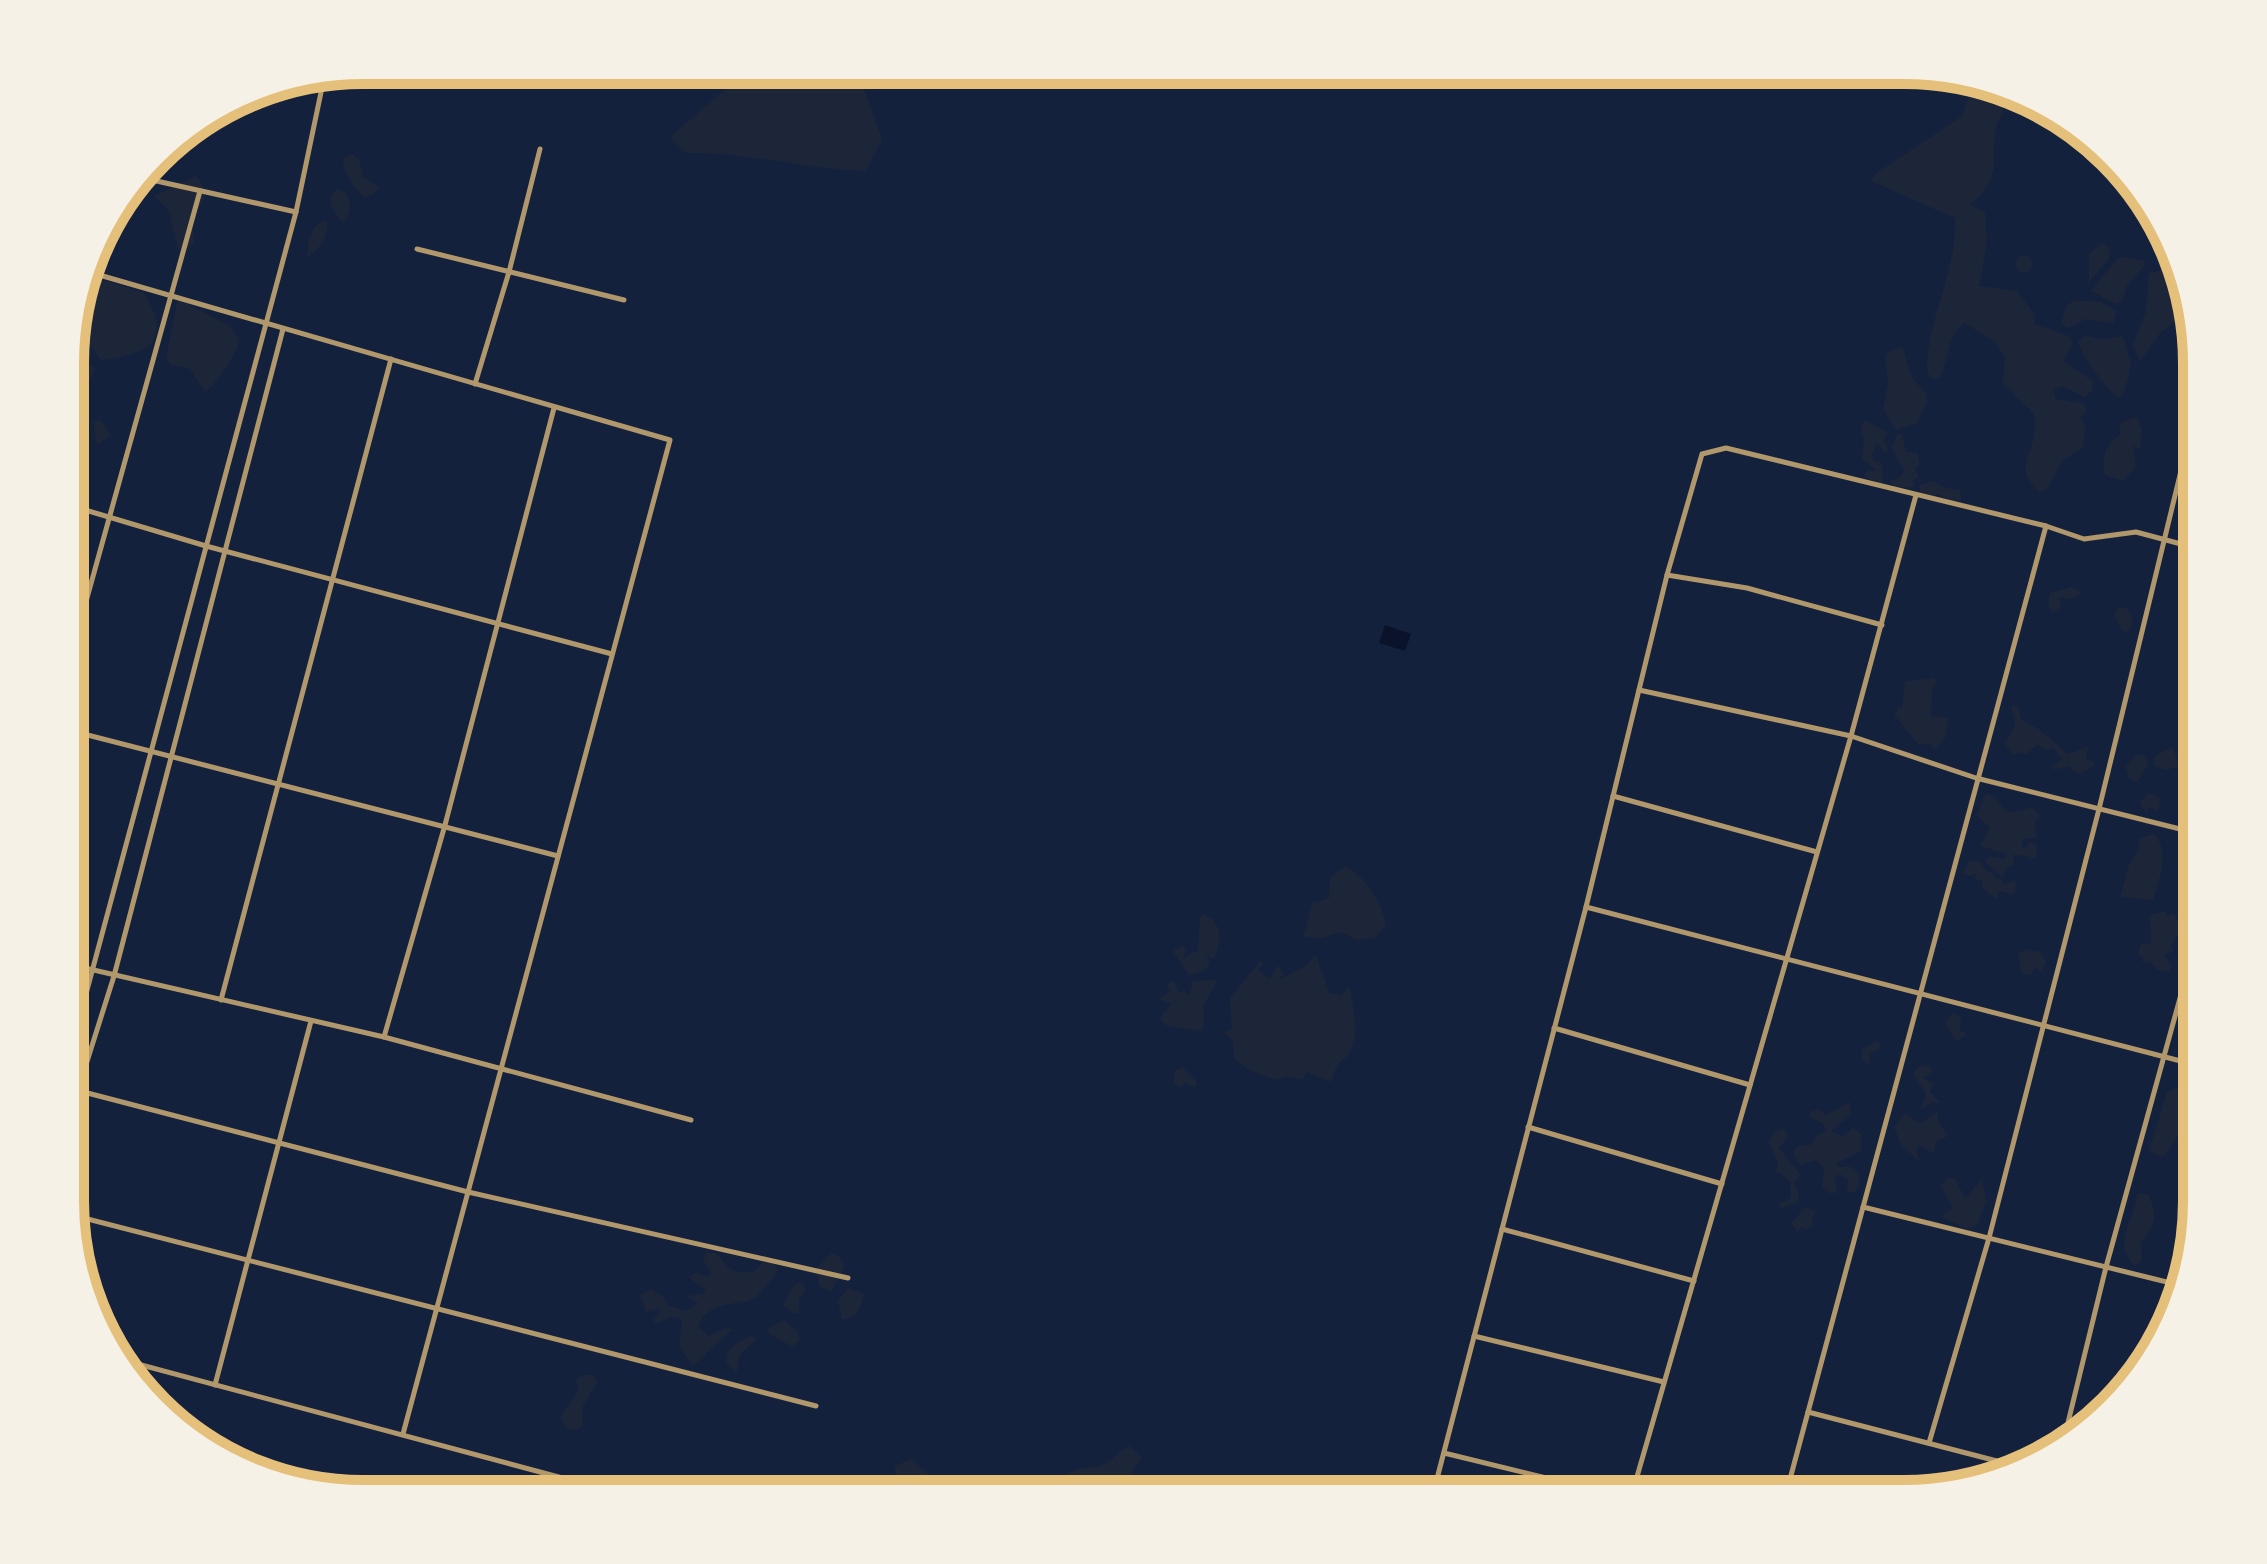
<svg xmlns="http://www.w3.org/2000/svg" width="2267" height="1564" font-family="Signika,sans-serif">
  <rect width="100%" height="100%" fill="#14213d"/>
  <g fill="#1d2539">
    <path d="M 748,70 L 844,70 L 862,84 L 882,139 L 866,171 C 805,169 748,152 686,153 L 670,137 Z"/>
    <path d="M 1977,93 L 2004,103 C 2003,114 1996,124 1995,134 C 1992,169 2000,180 1970,204 L 1985,212 L 1987,242 L 1979,286 L 2017,291 L 2035,315 L 2034,324 L 2069,336 L 2073,344 L 2063,361 L 2093,381 L 2092,391 L 2085,397 L 2061,386 L 2053,390 L 2056,399 L 2083,403 L 2087,411 L 2081,418 L 2085,427 L 2083,447 L 2061,462 L 2048,488 L 2040,492 C 2007,464 2042,451 2034,414 L 2003,384 L 2005,357 L 1995,342 L 1965,323 C 1945,335 1950,361 1939,379 L 1930,378 L 1927,370 C 1927,318 1958,269 1955,218 L 1871,181 L 1875,174 L 1962,116 L 1969,97 Z"/>
    <path d="M 352,154 L 359,159 L 363,177 L 379,187 L 373,195 L 364,197 C 353,188 343,172 343,158 Z"/>
    <path d="M 196,176 C 217,201 195,202 193,222 C 192,228 194,236 194,242 L 188,250 L 178,249 L 169,211 L 154,196 Z"/>
    <path d="M 337,189 L 345,192 C 351,201 353,214 344,221 L 340,220 L 331,206 L 331,196 Z"/>
    <path d="M 327,220 C 330,235 320,250 307,257 C 309,241 309,224 327,220 Z"/>
    <polygon points="2103,243 2110,249 2109,259 2084,288 2089,280 2089,253"/>
    <circle cx="2024" cy="264" r="9"/>
    <polygon points="2125,257 2144,261 2145,265 2127,286 2123,300 2115,304 2091,291 2116,260"/>
    <polygon points="2166,269 2176,287 2175,322 2161,332 2140,361 2133,345 2146,311 2149,273"/>
    <path d="M 107,281 L 144,293 C 174,343 148,354 101,360 L 73,323 L 85,283 Z"/>
    <path d="M 178,299 L 230,326 L 239,340 C 239,351 214,387 205,392 L 190,369 L 170,364 L 166,356 Z"/>
    <polygon points="2075,300 2101,302 2116,311 2113,323 2086,319 2069,328 2061,323 2067,305"/>
    <path d="M 2085,335 L 2103,340 L 2123,336 L 2131,363 L 2125,391 L 2119,398 C 2108,392 2080,353 2078,342 Z"/>
    <polygon points="1902,346 1912,378 1926,393 1927,402 1917,423 1896,430 1883,409 1888,385 1885,354"/>
    <polygon points="72,355 82,355 95,369 87,386 72,396"/>
    <path d="M 2137,417 L 2142,431 L 2140,449 L 2133,446 L 2136,467 L 2123,481 L 2105,475 C 2102,456 2104,445 2121,434 L 2119,423 Z"/>
    <polygon points="101,420 111,435 97,445 93,422"/>
    <polygon points="1864,420 1887,432 1884,441 1888,450 1885,453 1877,443 1872,455 1874,462 1879,461 1883,467 1882,484 1864,477 1866,471 1876,470 1862,459 1864,439 1861,429"/>
    <polygon points="1902,434 1906,452 1917,453 1920,464 1915,469 1919,477 1913,480 1915,487 1896,488 1890,481 1901,476 1904,470 1891,448 1897,435"/>
    <polygon points="1933,481 1945,488 1960,490 1961,500 1956,502 1936,494 1927,500 1921,498 1919,485"/>
    <polygon points="2071,587 2080,591 2079,595 2071,599 2059,597 2061,607 2053,613 2048,605 2050,593"/>
    <polygon points="2119,607 2128,609 2133,621 2129,632 2122,631 2114,614"/>
    <polygon points="1934,678 1937,682 1932,690 1931,716 1948,718 1945,738 1935,750 1929,743 1919,745 1894,715 1899,707 1902,709 1905,681"/>
    <path d="M 2013,706 L 2018,706 L 2021,719 L 2040,730 L 2068,754 L 2088,747 L 2086,760 L 2094,761 L 2094,766 L 2078,774 L 2068,766 L 2055,770 L 2051,767 L 2062,759 L 2053,748 L 2046,750 L 2037,745 L 2025,755 L 2022,752 L 2013,755 L 2005,743 C 2013,731 2019,724 2011,710 Z"/>
    <polygon points="2172,747 2180,766 2166,770 2154,765 2155,756"/>
    <polygon points="2136,754 2145,756 2148,763 2138,782 2129,779 2126,767"/>
    <path d="M 1986,793 C 2012,805 1994,820 2032,807 L 2040,816 L 2035,823 L 2036,837 L 2023,840 L 2021,844 L 2025,850 L 2029,842 L 2036,844 L 2037,857 L 2030,860 L 2027,856 L 2013,855 L 2014,864 L 2005,870 L 2003,877 L 1985,862 L 1990,857 L 2005,859 L 2007,854 L 1980,846 L 1990,828 L 1977,815 Z"/>
    <polygon points="2149,793 2159,797 2160,807 2157,811 2149,807 2146,814 2139,802"/>
    <path d="M 2154,834 C 2171,852 2159,879 2153,900 L 2120,897 L 2129,865 L 2138,851 L 2139,838 Z"/>
    <polygon points="1970,860 1979,861 1988,873 1991,871 1995,879 2001,878 2003,885 2016,880 2015,891 2012,894 1999,891 1996,899 1982,888 1982,881 1975,879 1976,874 1968,876 1963,872"/>
    <path d="M 1346,866 C 1367,879 1380,900 1386,924 L 1375,938 L 1357,940 L 1340,932 L 1322,938 L 1303,937 L 1312,903 L 1329,898 L 1330,878 Z"/>
    <polygon points="2165,911 2168,916 2174,914 2183,928 2171,945 2173,952 2165,954 2166,960 2171,964 2169,972 2158,970 2150,962 2141,963 2145,959 2138,955 2141,943 2151,944 2150,915"/>
    <path d="M 1204,914 C 1224,923 1221,942 1214,958 L 1206,956 L 1210,962 L 1205,971 L 1189,975 L 1173,951 L 1182,946 L 1186,950 L 1184,957 L 1198,950 L 1200,917 Z"/>
    <polygon points="2025,949 2040,952 2046,961 2042,971 2035,968 2030,975 2022,974 2018,954"/>
    <path d="M 1316,955 L 1329,993 L 1341,995 L 1350,986 C 1352,1005 1360,1033 1351,1050 C 1343,1065 1338,1056 1332,1082 L 1306,1072 L 1303,1080 L 1285,1076 L 1277,1080 L 1251,1071 L 1235,1060 L 1232,1039 L 1224,1033 L 1232,1028 L 1230,998 L 1261,960 L 1263,964 L 1258,969 L 1270,979 L 1276,967 L 1280,967 L 1283,975 L 1280,979 L 1304,967 Z"/>
    <polygon points="1171,980 1176,984 1179,994 1183,990 1187,994 1190,993 1193,981 1218,980 1204,1004 1203,1031 1167,1026 1160,1019 1171,1004 1159,999 1170,991 1167,985"/>
    <polygon points="1952,1013 1961,1018 1960,1030 1967,1034 1957,1041 1945,1023"/>
    <polygon points="1878,1040 1881,1048 1870,1054 1869,1065 1862,1059 1862,1050"/>
    <polygon points="1931,1065 1931,1073 1923,1078 1933,1083 1930,1092 1941,1103 1931,1103 1920,1110 1926,1094 1913,1074 1918,1067"/>
    <polygon points="1182,1067 1196,1081 1196,1088 1186,1083 1181,1087 1173,1083 1175,1071"/>
    <path d="M 2177,1088 L 2191,1095 C 2192,1119 2178,1136 2165,1155 L 2160,1157 L 2149,1150 L 2167,1092 Z"/>
    <path d="M 1850,1102 L 1851,1114 L 1831,1131 L 1843,1137 L 1853,1128 L 1861,1134 L 1861,1151 L 1837,1163 L 1839,1167 L 1849,1166 L 1857,1171 L 1860,1179 L 1856,1191 L 1847,1193 L 1848,1180 L 1840,1174 L 1834,1178 L 1837,1192 L 1831,1194 L 1822,1186 C 1823,1174 1828,1167 1815,1160 L 1800,1165 L 1793,1152 L 1798,1146 L 1811,1145 L 1815,1137 L 1826,1131 L 1822,1123 L 1810,1117 L 1810,1112 L 1818,1109 L 1826,1115 Z"/>
    <polygon points="1938,1111 1938,1121 1948,1136 1936,1141 1934,1153 1919,1145 1916,1148 1919,1161 1901,1145 1894,1127 1905,1113 1920,1124"/>
    <polygon points="1785,1129 1788,1137 1779,1148 1801,1175 1794,1182 1799,1194 1797,1203 1780,1208 1779,1204 1791,1198 1790,1181 1776,1171 1778,1163 1768,1141 1776,1131"/>
    <polygon points="1947,1178 1955,1178 1965,1199 1982,1179 1986,1201 1977,1225 1968,1229 1941,1217 1953,1208 1941,1186"/>
    <path d="M 2137,1194 L 2148,1194 C 2158,1215 2156,1226 2141,1242 L 2142,1260 L 2135,1266 C 2110,1244 2136,1219 2137,1194 Z"/>
    <polygon points="1806,1207 1817,1212 1812,1217 1813,1226 1807,1230 1802,1227 1797,1232 1791,1223"/>
    <path d="M 706,1253 L 716,1253 C 729,1267 729,1274 753,1272 L 766,1260 L 775,1263 L 778,1271 C 774,1276 758,1297 754,1299 C 733,1306 709,1301 698,1326 L 708,1336 L 725,1328 L 733,1329 L 693,1366 L 679,1347 L 682,1319 L 672,1317 L 656,1324 L 653,1320 L 660,1313 L 659,1308 L 646,1312 L 640,1295 L 651,1289 L 664,1297 L 668,1305 L 685,1311 L 698,1303 L 686,1296 L 704,1294 L 706,1290 L 688,1277 L 696,1273 L 709,1277 L 711,1273 L 703,1260 Z"/>
    <polygon points="831,1253 840,1257 844,1266 831,1292 820,1287 816,1269"/>
    <polygon points="798,1283 803,1284 805,1292 799,1299 799,1313 794,1314 783,1305 791,1289"/>
    <path d="M 848,1288 L 864,1294 C 860,1309 858,1317 842,1320 L 838,1301 Z"/>
    <polygon points="784,1320 797,1331 800,1340 793,1347 769,1334 768,1329"/>
    <polygon points="751,1335 757,1339 740,1354 737,1374 727,1364 726,1355 735,1344"/>
    <polygon points="583,1375 592,1375 597,1382 582,1408 583,1426 575,1430 566,1428 560,1417 579,1390 576,1380"/>
    <path d="M 1130,1446 L 1142,1458 L 1131,1472 L 1133,1481 L 1128,1490 C 1106,1487 1087,1494 1063,1494 L 1059,1482 C 1076,1461 1096,1472 1108,1462 C 1117,1456 1119,1450 1130,1446 Z"/>
    <polygon points="912,1459 930,1476 935,1494 923,1494 919,1482 900,1479 895,1471 895,1466"/>
  </g>
  <polygon fill="#0b132b" points="1385,625 1411,634 1405,651 1379,643"/>
  <g fill="none" stroke-linecap="round" stroke-linejoin="round">
    <g stroke="#b1986c" stroke-width="5">
      <polyline points="143,178 296,212"/>
      <polyline points="417,249 624,300"/>
      <polyline points="89,272 670,440 403,1434"/>
      <polyline points="475,384 509,272 540,149"/>
      <polyline points="72,506 206,546 612,654"/>
      <polyline points="1667,575 1747,588 1882,625"/>
      <polyline points="72,652 200,191"/>
      <polyline points="1639,690 1851,736 1976,778 2196,833"/>
      <polyline points="72,731 558,856"/>
      <polyline points="1613,796 1817,852"/>
      <polyline points="1586,907 2196,1065"/>
      <polyline points="72,965 384,1037 691,1120"/>
      <polyline points="221,1000 391,359"/>
      <polyline points="1554,1028 1750,1085"/>
      <polyline points="384,1037 445,825 554,408"/>
      <polyline points="72,1046 296,212 324,78"/>
      <polyline points="72,1089 468,1192 848,1278"/>
      <polyline points="78,1090 114,976 283,329"/>
      <polyline points="1528,1127 1722,1184"/>
      <polyline points="1863,1207 2183,1286"/>
      <polyline points="72,1215 816,1406"/>
      <polyline points="1502,1229 1694,1281"/>
      <polyline points="1474,1336 1664,1382"/>
      <polyline points="119,1359 622,1494"/>
      <polyline points="215,1385 311,1021"/>
      <polyline points="1808,1412 2020,1467"/>
      <polyline points="2064,1439 2106,1267 2196,940"/>
      <polyline points="1929,1443 1989,1238 2099,809 2196,409"/>
      <polyline points="1444,1453 1612,1494"/>
      <polyline points="1433,1494 1586,907 1667,575 1702,454 1726,448 2046,526"/>
      <polyline points="1632,1494 1851,736 1916,495"/>
      <polyline points="1786,1494 2046,526 2084,539 2136,532 2196,548"/>
    </g>
  </g>
  <path d="M0 0H2267V1564H0ZM363 84H1904A279 279 0 0 1 2183 363V1201A279 279 0 0 1 1904 1480H363A279 279 0 0 1 84 1201V363A279 279 0 0 1 363 84Z" fill="#f6f1e7" fill-rule="evenodd"/>
  <path fill="none" stroke="#e5c07b" stroke-width="10" d="M363 84H1904A279 279 0 0 1 2183 363V1201A279 279 0 0 1 1904 1480H363A279 279 0 0 1 84 1201V363A279 279 0 0 1 363 84Z"/>
</svg>
